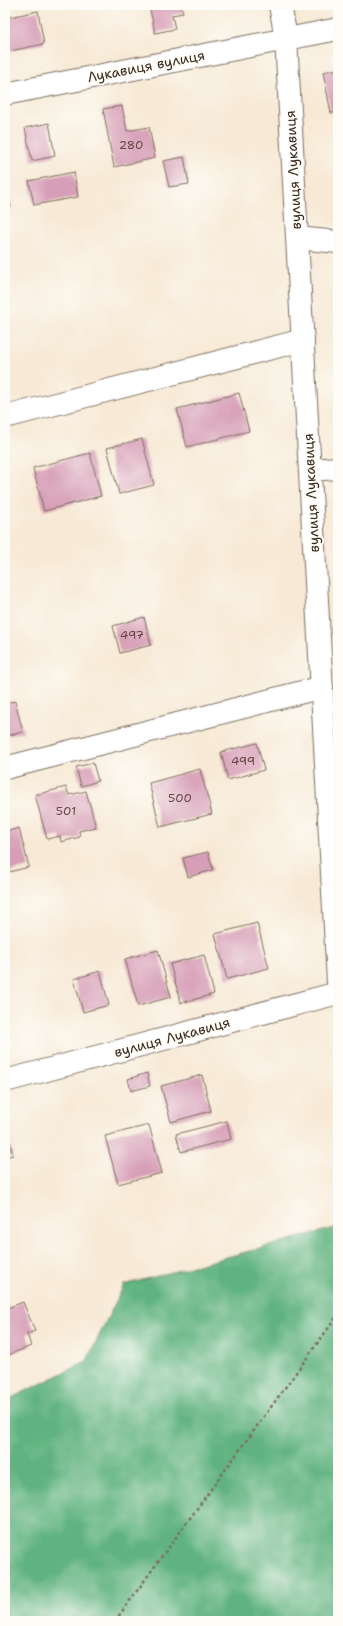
<svg xmlns="http://www.w3.org/2000/svg" width="343" height="1626" font-family="'Shantell Sans',sans-serif">
  <rect width="100%" height="100%" fill="#fdfcf7"/>
  <filter id="ink" filterUnits="userSpaceOnUse"><feTurbulence type="fractalNoise" baseFrequency=".025" numOctaves="2"/><feDisplacementMap in="SourceGraphic" scale="8" xChannelSelector="R" yChannelSelector="G"/><feConvolveMatrix kernelMatrix="1 2 1 2 8 2 1 2 1" color-interpolation-filters="sRGB"/></filter>
  <filter id="wash" filterUnits="userSpaceOnUse"><feTurbulence type="fractalNoise" baseFrequency=".012" numOctaves="4" result="noise"/><feDisplacementMap in="SourceGraphic" scale="16" xChannelSelector="R" yChannelSelector="G"/><feGaussianBlur stdDeviation="0.9" result="paint"/><feColorMatrix in="noise" values="0 0 0 0 0 0 0 0 0 0 0 0 0 0 0 0 0 1.4 0 .05"/><feComposite in="paint" operator="in"/></filter>
  <g filter="url(#wash)">
    <rect width="100%" height="100%" fill="#f7e9d5"/>
    <polygon fill="#61b380" stroke="#4e6e4f" points="338,1227 338,1621 5,1621 5,1401 86,1362 124,1285"/>
    <g id="blocks">
      <g fill="#d79fb7">
        <polygon points="149,5 181,5 183,13 172,15 175,29 155,33"/>
        <polygon points="38,11 44,44 5,52 5,18"/>
        <polygon points="338,69 338,112 331,113 323,72"/>
        <polygon points="122,106 127,131 149,127 155,158 114,167 103,109"/>
        <polygon points="49,123 55,156 32,161 25,128"/>
        <polygon points="5,128 10,147 5,148"/>
        <polygon points="184,157 189,184 169,187 163,161"/>
        <polygon points="74,172 78,197 34,205 29,181"/>
        <polygon points="5,182 11,207 5,208"/>
        <polygon points="239,393 249,431 187,447 177,409"/>
        <polygon points="142,439 154,485 119,494 107,448"/>
        <polygon points="90,453 101,496 44,511 33,468"/>
        <polygon points="144,617 151,645 120,653 113,626"/>
        <polygon points="15,701 23,732 5,736 5,703"/>
        <polygon points="257,743 264,770 228,780 221,752"/>
        <polygon points="93,763 98,781 81,786 76,767"/>
        <polygon points="200,769 212,814 160,827 149,783"/>
        <polygon points="66,787 69,795 86,791 96,827 79,831 80,837 61,842 60,836 47,839 35,795"/>
        <polygon points="19,828 29,867 5,873 5,832"/>
        <polygon points="208,852 213,870 188,877 183,858"/>
        <polygon points="257,923 269,968 227,979 215,934"/>
        <polygon points="158,950 171,997 138,1006 125,959"/>
        <polygon points="204,955 214,994 181,1003 170,964"/>
        <polygon points="100,971 109,1005 83,1012 74,979"/>
        <polygon points="147,1073 150,1086 131,1091 128,1079"/>
        <polygon points="202,1075 211,1111 171,1122 161,1086"/>
        <polygon points="227,1121 231,1139 181,1152 176,1134"/>
        <polygon points="149,1125 162,1173 118,1184 105,1136"/>
        <polygon points="5,1126 13,1155 5,1157"/>
        <polygon points="23,1302 35,1331 27,1334 31,1346 5,1356 5,1309"/>
      </g>
    </g>
  </g>
  <g filter="url(#ink)">
    <use href="#blocks" fill-opacity="0" stroke="#7d6d5e" stroke-width="1"/>
    <g fill="none" stroke-linecap="round" stroke-linejoin="round">
      <g stroke="#7d6d5e" stroke-width="24">
        <g id="street">
          <polyline points="280,5 286,38 338,982"/>
          <polyline points="5,94 338,29"/>
          <polyline points="297,238 338,242"/>
          <polyline points="5,417 303,340"/>
          <polyline points="310,470 338,468"/>
          <polyline points="5,768 322,687"/>
          <polyline points="5,1081 338,993"/>
        </g>
      </g>
      <polyline stroke="#7d6d5e" stroke-width="2.5" stroke-dasharray="3 3" stroke-linecap="butt" points="115,1621 338,1315"/>
      <use href="#street" stroke="#fff" stroke-width="22"/>
    </g>
  </g>
  <g text-anchor="middle" stroke-width="4" stroke-linejoin="round" paint-order="stroke">
    <g font-size="12" fill="#624744">
      <text x="131" y="149">280</text>
      <text x="132" y="639">497</text>
      <text x="243" y="765">499</text>
      <text x="180" y="802">500</text>
      <text x="66" y="815">501</text>
    </g>
    <g font-size="14" fill="#3b2a1e" stroke="#fdfcf7">
      <text transform="translate(146 66) rotate(-11)" y="5">Лукавиця вулиця</text>
      <text transform="translate(293 170) rotate(-93)" y="5">вулиця Лукавиця</text>
      <text transform="translate(311 493) rotate(-93)" y="5">вулиця Лукавиця</text>
      <text transform="translate(172 1037) rotate(-15)" y="5">вулиця Лукавиця</text>
    </g>
  </g>
  <rect width="343" height="1626" fill="none" stroke="#fdfcf7" stroke-width="20"/>
</svg>
